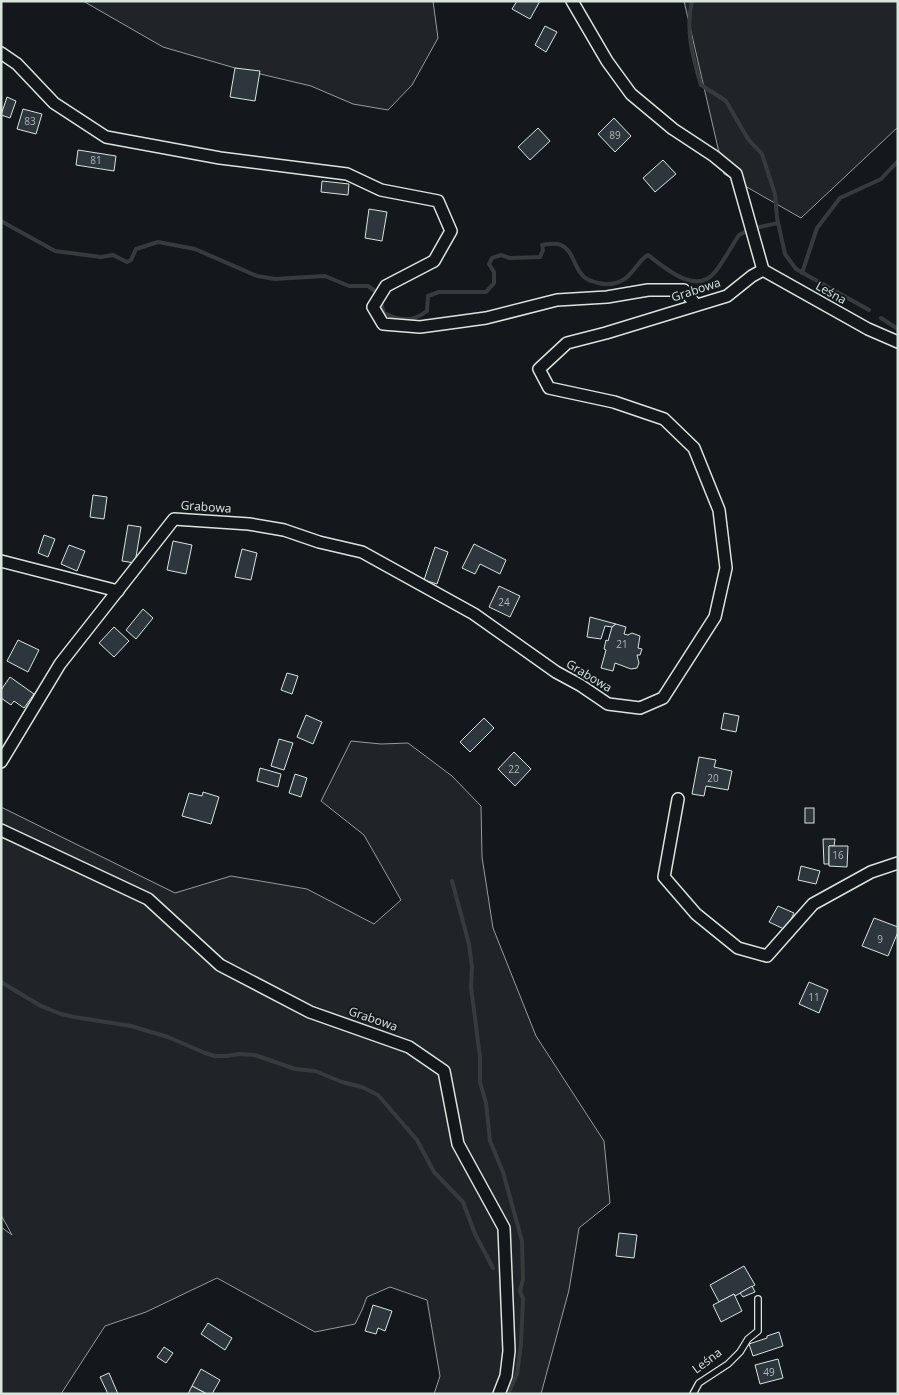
<svg xmlns="http://www.w3.org/2000/svg" width="899" height="1395" font-family="'Open Sans',sans-serif">
  <rect width="100%" height="100%" fill="#14181c"/>
  <g fill="#202428" stroke="#939e99">
    <polygon points="83,1 433,1 438,38 412,85 388,110 353,104 311,86 235,68 163,47"/>
    <polygon points="684,1 898,1 898,127 801,218 724,174"/>
    <polygon points="351,741 381,744 408,743 452,776 481,806 482,857 493,928 536,1036 604,1141 610,1203 579,1228 569,1290 541,1394 434,1394 440,1376 427,1300 390,1287 367,1297 362,1310 355,1324 315,1332 217,1278 146,1312 105,1326 61,1394 1,1394 1,1227 12,1235 1,1215 1,807 175,893 231,876 307,889 374,924 401,900 364,835 321,801"/>
  </g>
  <g fill="none" stroke-linecap="round" stroke-linejoin="round">
    <g stroke="#363b3e" stroke-width="4">
      <path d="M 692,1 C 685,29 693,58 701,85 L 726,101 L 748,139 L 762,154 L 775,194 L 777,218 L 785,254 L 796,269 L 869,310"/>
      <polyline points="1,221 55,251 101,257 113,255 127,262 131,260 136,249 158,242 195,249 257,276 275,279 325,276 349,286 368,286 375,291"/>
      <polyline points="760,227 778,223"/>
      <polyline points="802,273 817,228 840,198 881,179 898,161"/>
      <path d="M 381,303 L 384,313 C 400,321 413,322 427,311 L 428,296 L 439,292 L 486,292 L 494,283 L 494,272 L 489,264 L 492,258 L 501,255 L 510,258 L 540,257 L 543,250 L 542,245 C 547,244 556,243 561,245 C 575,251 574,272 587,279 C 590,281 595,282 598,283 C 606,285 613,285 621,281 C 633,276 637,261 648,255 C 665,268 696,296 715,272 C 724,261 731,247 739,235 L 745,232"/>
      <polyline points="881,318 898,329"/>
      <polyline points="452,881 469,944 472,967 471,987 480,1057 480,1082 486,1103 490,1141 503,1172 522,1241 523,1279 520,1291 523,1299 521,1344 517,1374 508,1394"/>
      <polyline points="1,982 41,1006 61,1014 74,1017 131,1026 168,1037 205,1053 215,1056 227,1056 239,1054 255,1055 295,1069 315,1071 342,1082 362,1087 378,1095 417,1140 434,1172 463,1202 475,1234 493,1268"/>
    </g>
  </g>
  <g fill="#2c363c" stroke="#d8e6dc">
    <polygon points="517,1 540,1 530,19 512,9"/>
    <polygon points="545,26 557,32 546,52 535,45"/>
    <polygon points="235,68 260,71 255,101 230,97"/>
    <polygon points="7,97 16,101 10,118 1,115"/>
    <polygon points="23,109 42,114 36,134 17,129"/>
    <polygon points="614,118 631,136 615,152 598,134"/>
    <polygon points="538,128 550,141 530,160 518,147"/>
    <polygon points="78,150 116,156 114,171 76,165"/>
    <polygon points="663,160 676,174 655,192 643,178"/>
    <polygon points="322,181 349,184 348,195 321,192"/>
    <polygon points="369,209 387,212 382,241 365,238"/>
    <polygon points="93,495 107,497 104,519 90,517"/>
    <polygon points="128,525 141,527 135,563 122,561"/>
    <polygon points="44,535 55,539 48,557 38,553"/>
    <polygon points="173,541 192,545 186,574 167,570"/>
    <polygon points="474,544 506,560 500,574 480,564 475,574 462,568"/>
    <polygon points="69,545 85,551 77,571 61,564"/>
    <polygon points="435,547 448,552 437,584 424,580"/>
    <polygon points="242,549 257,553 251,580 235,577"/>
    <polygon points="499,586 520,596 510,617 489,607"/>
    <polygon points="143,609 153,618 136,639 126,630"/>
    <polygon points="590,617 616,624 612,627 605,626 601,639 587,637"/>
    <polygon points="616,624 626,627 624,634 628,635 632,633 640,636 638,648 642,649 640,655 637,655 639,663 637,668 631,669 615,663 613,671 601,668 606,650 604,649 606,640 608,641 612,627"/>
    <polygon points="114,627 129,641 114,657 99,643"/>
    <polygon points="18,640 39,650 28,672 7,661"/>
    <polygon points="287,673 298,676 292,694 281,690"/>
    <polygon points="10,677 34,694 24,708 14,701 11,705 1,698 1,690"/>
    <polygon points="724,713 739,716 736,732 721,729"/>
    <polygon points="306,715 322,722 313,744 297,737"/>
    <polygon points="484,718 494,728 470,752 460,742"/>
    <polygon points="279,739 293,743 284,770 271,766"/>
    <polygon points="514,752 531,769 515,786 498,769"/>
    <polygon points="699,757 716,760 714,767 732,771 728,790 706,786 704,796 692,794"/>
    <polygon points="260,768 281,774 278,787 257,781"/>
    <polygon points="295,774 307,778 301,797 289,793"/>
    <polygon points="203,792 219,797 211,824 182,816 189,793 202,796"/>
    <rect x="805" y="808" width="9" height="15"/>
    <polygon points="823,839 835,839 834,846 829,846 829,864 824,864"/>
    <polygon points="829,846 848,846 847,867 829,866"/>
    <polygon points="801,866 820,871 816,884 798,880"/>
    <polygon points="778,906 794,913 786,930 769,922"/>
    <polygon points="874,918 898,927 898,932 888,956 862,946"/>
    <polygon points="809,982 828,990 819,1013 799,1004"/>
    <polygon points="619,1233 637,1235 634,1258 616,1256"/>
    <polygon points="744,1266 755,1285 735,1296 734,1294 719,1302 710,1285"/>
    <polygon points="752,1286 755,1292 743,1297 740,1293"/>
    <polygon points="734,1294 742,1311 721,1322 713,1305"/>
    <polygon points="373,1305 392,1311 385,1331 378,1328 376,1334 365,1331"/>
    <polygon points="208,1323 232,1338 225,1350 201,1334"/>
    <polygon points="779,1332 783,1346 753,1356 749,1344 767,1338 767,1336"/>
    <polygon points="164,1347 173,1353 166,1363 157,1357"/>
    <polygon points="778,1359 783,1378 760,1384 755,1365"/>
    <polygon points="201,1369 220,1380 212,1394 207,1394 192,1386"/>
    <polygon points="109,1373 118,1394 108,1394 100,1377"/>
    <polygon points="192,1386 207,1394 188,1394"/>
  </g>
  <g fill="none" stroke-linecap="round" stroke-linejoin="round">
    <g stroke="#d8e6dc" stroke-width="8">
      <polyline id="lane" points="693,1394 699,1383 728,1364 740,1352 748,1339 758,1331 758,1299"/>
    </g>
    <g stroke="#d8e6dc" stroke-width="14">
      <g id="street">
        <polyline points="572,1 607,61 631,94 673,129 714,156 736,174 763,270"/>
        <polyline points="1,53 17,64 54,103 106,137 220,158 347,174 381,190 438,201 451,231 434,261 386,286 373,307 383,324 420,327 486,318 557,300 607,297 648,290 684,290 696,305"/>
        <polyline points="1,561 118,591"/>
        <polyline points="1,762 60,664 174,519 249,524 284,530 319,542 362,552 474,614 556,672 580,685 608,704 640,708 663,698 715,617 726,568 719,510 694,448 664,419 614,402 549,388 539,369 567,343 606,333 727,296 752,276 763,270 868,329 898,342"/>
        <polyline points="678,799 664,877 696,914 738,948 767,956 813,904 871,872 898,863"/>
        <polyline points="1,830 148,899 220,965 310,1012 409,1047 444,1071 458,1144 504,1228 509,1351 506,1376 499,1394"/>
      </g>
    </g>
    <use href="#lane" stroke="#14181c" stroke-width="5.5"/>
    <use href="#street" stroke="#14181c" stroke-width="11"/>
  </g>
  <g text-anchor="middle" stroke-width="4" stroke-linejoin="round" paint-order="stroke">
    <g font-size="10" fill="#adbab4">
      <text x="30" y="125">83</text>
      <text x="615" y="139">89</text>
      <text x="96" y="164">81</text>
      <text x="504" y="606">24</text>
      <text x="622" y="648">21</text>
      <text x="514" y="773">22</text>
      <text x="713" y="782">20</text>
      <text x="838" y="859">16</text>
      <text x="880" y="943">9</text>
      <text x="814" y="1001">11</text>
      <text x="769" y="1376">49</text>
    </g>
    <g font-size="12" fill="#d8e6dc" stroke="#14181c">
      <text transform="translate(696 290) rotate(-18)" y="4">Grabowa</text>
      <text transform="translate(831 293) rotate(29)" y="4">Leśna</text>
      <text transform="translate(206 507) rotate(4)" y="4">Grabowa</text>
      <text transform="translate(589 676) rotate(31)" y="4">Grabowa</text>
      <text transform="translate(373 1019) rotate(19)" y="4">Grabowa</text>
      <text transform="translate(707 1361) rotate(-37)" y="4">Leśna</text>
    </g>
  </g>
  <rect width="899" height="1395" fill="none" stroke="#d8e6dc" stroke-width="5"/>
</svg>
